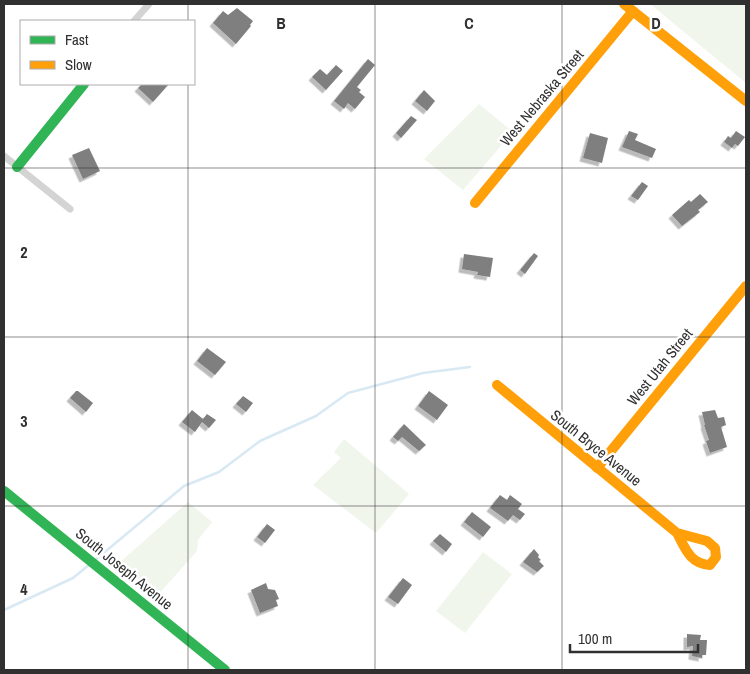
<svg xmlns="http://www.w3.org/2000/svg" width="750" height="674" font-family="'Archivo Narrow',sans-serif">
  <defs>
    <filter id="shadow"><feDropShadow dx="-3.5" dy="3.5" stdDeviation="0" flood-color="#0004"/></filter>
  </defs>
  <rect width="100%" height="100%" fill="#fff"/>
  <g fill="#f1f6ed">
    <polygon points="650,4 746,4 746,83"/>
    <polygon points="479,104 513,132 463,190 424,159"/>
    <polygon points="344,439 409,494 376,533 313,485 341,458 334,452"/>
    <polygon points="188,502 212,522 198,540 197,551 157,596 118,564"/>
    <polygon points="483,552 512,574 465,633 436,611"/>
  </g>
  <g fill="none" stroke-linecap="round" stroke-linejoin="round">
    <g stroke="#d9e9f4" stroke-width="2.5">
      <polyline points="94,561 184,486 219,472 260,441 316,416 348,393 423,373 470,367"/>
      <polyline points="4,610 73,578 90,564"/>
    </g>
  </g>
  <g fill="#7f7f7f" filter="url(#shadow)">
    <polygon points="237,8 253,21 250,25 251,26 236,44 213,23 223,11 228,15"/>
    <polygon points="368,59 375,65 357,87 361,90 359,92 365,97 355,109 348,103 344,109 334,101"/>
    <polygon points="336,65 343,71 326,90 312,77 320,69 327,75"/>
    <polygon points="142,84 169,84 153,102 138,88"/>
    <polygon points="424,90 435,101 427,111 415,101"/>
    <polygon points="411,116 417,120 401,138 396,133"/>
    <polygon points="629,131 638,134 635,140 656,149 652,158 622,147"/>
    <polygon points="736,131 745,137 738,146 735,144 732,148 724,142 728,136 731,138"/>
    <polygon points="590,133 608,138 602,163 583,158"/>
    <polygon points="89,148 100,171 83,179 72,155"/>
    <polygon points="642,182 648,186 638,200 631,196"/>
    <polygon points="700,194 708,202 698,210 700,212 682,226 672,215 689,200 691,202"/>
    <polygon points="534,253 538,256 525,274 520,270"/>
    <polygon points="464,254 493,258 490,277 477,275 478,272 462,269"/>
    <polygon points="207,348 226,362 215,375 197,361"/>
    <polygon points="76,391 78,391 93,403 86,412 70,398"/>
    <polygon points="429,391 448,405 437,420 418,406"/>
    <polygon points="243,396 253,403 246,412 236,404"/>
    <polygon points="192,410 203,419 207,414 216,420 209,428 202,422 195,432 182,422"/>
    <polygon points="715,410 718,418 724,417 726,425 721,427 727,447 710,453 706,441 709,440 704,425 705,425 702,412"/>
    <polygon points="404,424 426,445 419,451 402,437 398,441 393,437"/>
    <polygon points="500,495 507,500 510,495 522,504 518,509 525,514 520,520 513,515 508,521 490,508"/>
    <polygon points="472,512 491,527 483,537 464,522"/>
    <polygon points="267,524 275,530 265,543 257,537"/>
    <polygon points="440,534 452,544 446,552 433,541"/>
    <polygon points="534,549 539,555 538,557 541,560 539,561 544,566 537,572 523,562"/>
    <polygon points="403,578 412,585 398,604 388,597"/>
    <polygon points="266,583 268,589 275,590 279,599 276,600 278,606 260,613 251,590"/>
    <polygon points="687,634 701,635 700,640 707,640 706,655 702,655 702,658 692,656 693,646 687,647"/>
  </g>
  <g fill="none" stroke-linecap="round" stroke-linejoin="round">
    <g stroke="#d4d4d4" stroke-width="7">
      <polyline points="134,21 149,4"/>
      <polyline points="4,156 70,209"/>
    </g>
    <g stroke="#30b455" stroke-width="10">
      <polyline points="17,167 84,84"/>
      <polyline points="4,491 225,670"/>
    </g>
    <g stroke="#ff9f0a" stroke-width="10">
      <polyline points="624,4 746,101"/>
      <polyline points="475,203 633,11"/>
      <path d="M 497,385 L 677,533 C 685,548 690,564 710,565 L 716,557 L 715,548 L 707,541 L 677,533"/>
      <polyline points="597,468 746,286"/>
    </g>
  </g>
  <path fill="none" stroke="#303030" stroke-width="1" stroke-opacity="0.55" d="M 188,4 L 188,21M 375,4 L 375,670M 562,4 L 562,670M 188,84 L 188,670M 4,168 L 746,168M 4,337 L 746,337M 4,506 L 746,506"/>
  <g text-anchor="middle" stroke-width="5" stroke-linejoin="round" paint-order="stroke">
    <g font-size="15" fill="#303030" stroke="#fff">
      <text transform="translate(542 98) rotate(-50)" y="5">West Nebraska Street</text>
      <text transform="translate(660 367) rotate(-51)" y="5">West Utah Street</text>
      <text transform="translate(596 448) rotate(39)" y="5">South Bryce Avenue</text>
      <text transform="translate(124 569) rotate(39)" y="5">South Joseph Avenue</text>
    </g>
  </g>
  <g font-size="16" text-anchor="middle" font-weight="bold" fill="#303030" stroke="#fff" stroke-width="5" stroke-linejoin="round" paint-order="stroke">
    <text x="281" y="29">B</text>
    <text x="469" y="29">C</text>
    <text x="656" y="29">D</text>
    <text x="24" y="258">2</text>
    <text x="24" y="427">3</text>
    <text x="24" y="595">4</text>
  </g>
  <rect width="750" height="674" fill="none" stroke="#303030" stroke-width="10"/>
  <rect x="20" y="20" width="175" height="65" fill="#ffffff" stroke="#acacac"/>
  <rect x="30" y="36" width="25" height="8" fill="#30b455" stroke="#acacac"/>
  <text x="65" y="45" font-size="15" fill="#303030">Fast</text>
  <rect x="30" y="61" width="25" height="8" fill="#ff9f0a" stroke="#acacac"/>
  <text x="65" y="70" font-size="15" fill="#303030">Slow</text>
  <path d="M570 644v8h128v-8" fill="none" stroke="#303030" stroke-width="2.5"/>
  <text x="578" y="644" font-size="15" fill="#303030" stroke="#ffffff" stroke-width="4" paint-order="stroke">100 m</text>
</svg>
